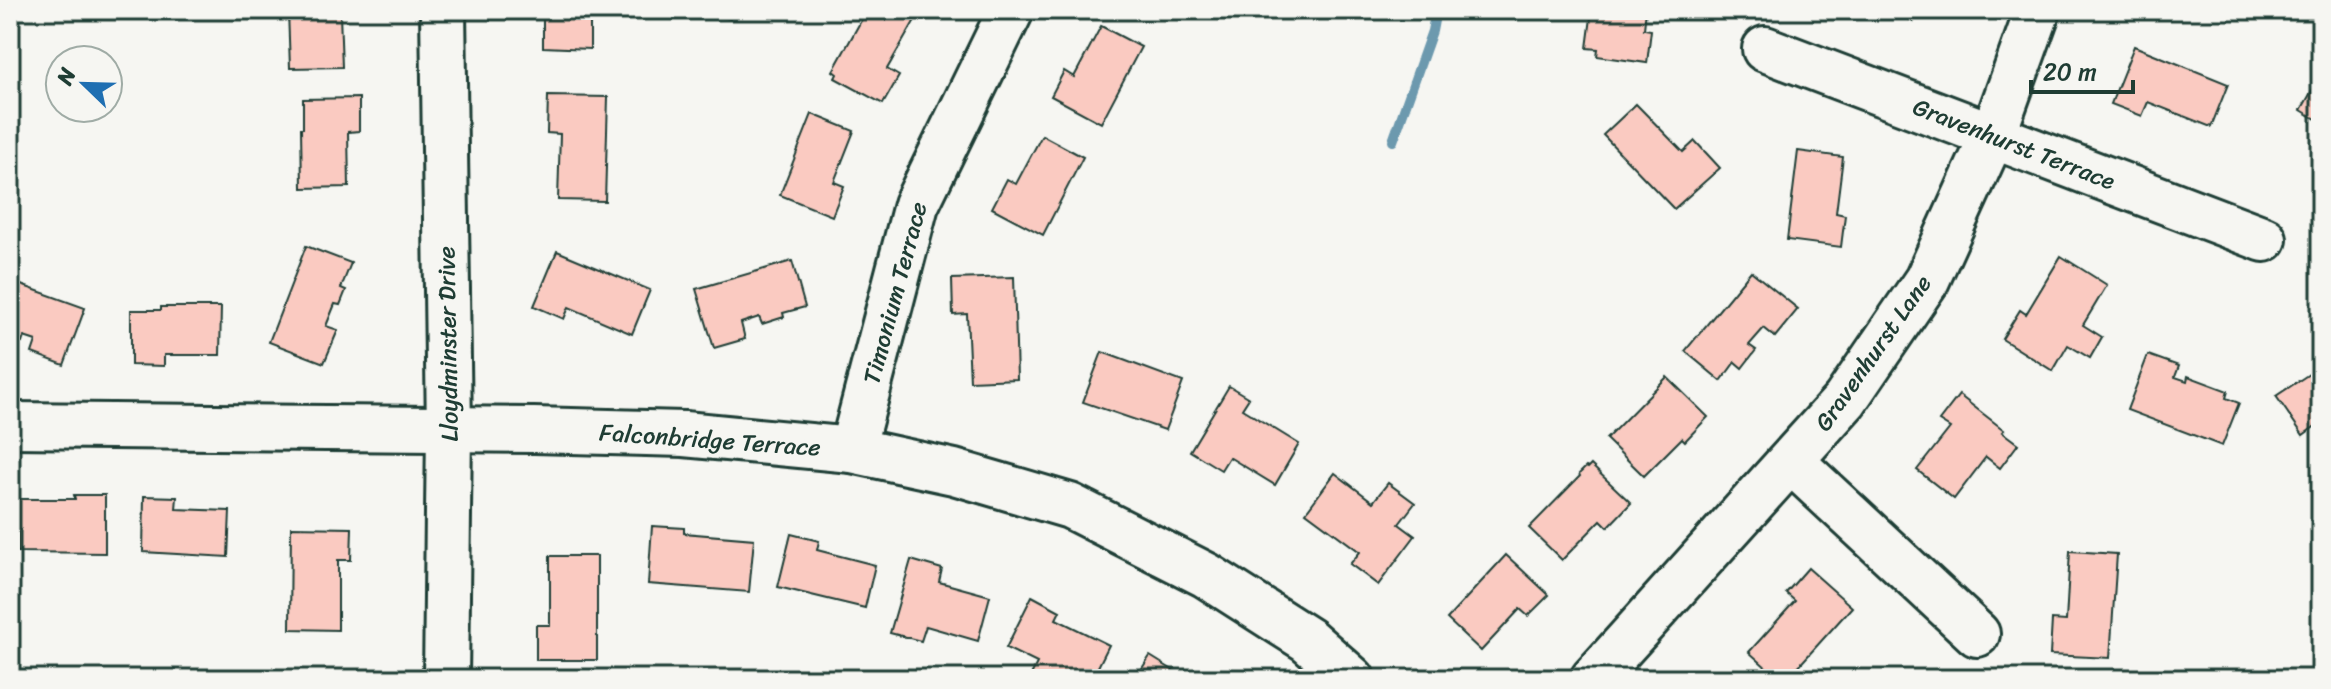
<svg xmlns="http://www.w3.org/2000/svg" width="2331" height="689" font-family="Sriracha,sans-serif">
  <rect width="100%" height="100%" fill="#f6f6f2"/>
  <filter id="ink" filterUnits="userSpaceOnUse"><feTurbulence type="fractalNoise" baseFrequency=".0125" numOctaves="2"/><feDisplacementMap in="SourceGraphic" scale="16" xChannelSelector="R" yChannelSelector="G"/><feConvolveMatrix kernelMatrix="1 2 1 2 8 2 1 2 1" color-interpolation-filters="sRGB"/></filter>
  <g filter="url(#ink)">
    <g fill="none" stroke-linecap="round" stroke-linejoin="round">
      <polyline stroke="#6c99ae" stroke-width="10" points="1393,141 1432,31 1436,10"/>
    </g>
    <g fill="#facac1" stroke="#1f3d34" stroke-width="2">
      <polygon points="288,10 347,10 347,14 340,14 342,67 290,68"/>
      <polygon points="543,10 590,10 590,49 543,47"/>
      <polygon points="694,10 732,10 730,19"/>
      <polygon points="867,10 896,10 915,20 887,69 899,76 883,104 835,78 837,74 833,71"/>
      <polygon points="1592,10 1646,10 1644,29 1651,30 1647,63 1597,56 1598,49 1587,48"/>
      <polygon points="1897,10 1922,10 1913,22"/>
      <polygon points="1101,26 1141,47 1101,123 1051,96 1064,71 1074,77"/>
      <polygon points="2134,46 2228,84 2211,127 2148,102 2142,116 2111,104"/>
      <polygon points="2321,75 2321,122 2301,110"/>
      <polygon points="548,96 608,97 605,201 558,200 560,134 547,133"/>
      <polygon points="359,98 359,131 348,132 349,187 302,188 301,128 303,128 303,99"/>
      <polygon points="1636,104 1683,152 1695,141 1720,168 1674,209 1603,135"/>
      <polygon points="812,114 854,131 834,182 844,186 832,216 780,195"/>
      <polygon points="1042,135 1083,157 1043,235 992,208 1007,179 1016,184"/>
      <polygon points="1798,151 1843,157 1836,213 1845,215 1841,247 1787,240"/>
      <polygon points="306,246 351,263 341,288 346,290 340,305 335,304 326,326 338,330 324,363 269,342"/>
      <polygon points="557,251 650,290 632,334 569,307 564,319 534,306"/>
      <polygon points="2061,256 2107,285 2083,325 2102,337 2090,358 2068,345 2053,371 2002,339 2020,310 2026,314"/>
      <polygon points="792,261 805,307 783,313 784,317 762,324 759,317 741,323 745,339 714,348 696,289"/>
      <polygon points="1751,271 1798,309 1775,337 1764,328 1749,345 1756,350 1742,368 1735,362 1721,381 1685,351"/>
      <polygon points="1014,277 1017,379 970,381 967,314 953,315 952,279"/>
      <polygon points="10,281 85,308 64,365 32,353 36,341 24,337 22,343 10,338"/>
      <polygon points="161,307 221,307 220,355 164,355 164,366 131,365 131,310 161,310"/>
      <polygon points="1102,352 1183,382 1165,430 1083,402"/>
      <polygon points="2148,355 2179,366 2175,377 2187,381 2188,376 2228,391 2226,398 2239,403 2222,446 2127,410"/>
      <polygon points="2321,366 2321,422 2303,435 2276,396"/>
      <polygon points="1667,377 1708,417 1685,441 1682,438 1644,476 1606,439"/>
      <polygon points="1229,386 1249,398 1242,409 1299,444 1275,485 1229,457 1221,470 1190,451"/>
      <polygon points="1959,395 2004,430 2002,432 2018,444 2000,468 1986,457 1954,499 1917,470 1950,428 1939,421"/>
      <polygon points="1591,465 1631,503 1608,527 1601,520 1562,560 1529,528 1580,476 1579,474 1586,467 1588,468"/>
      <polygon points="1335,473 1373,502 1388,483 1415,503 1399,524 1415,536 1378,585 1350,564 1360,552 1306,512"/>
      <polygon points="74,495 105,495 105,553 18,552 18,499 75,499"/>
      <polygon points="144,496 177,497 176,509 230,511 228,557 143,552"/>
      <polygon points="652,526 684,528 684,533 754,539 749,592 648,584"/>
      <polygon points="291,527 352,528 351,560 338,560 338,630 290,629"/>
      <polygon points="791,534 819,541 817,550 875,565 865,608 778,587"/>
      <polygon points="2070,551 2117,554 2110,658 2050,655 2052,620 2066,621"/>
      <polygon points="1506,555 1549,595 1528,616 1520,609 1481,651 1447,619"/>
      <polygon points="550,556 597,556 597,660 536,660 536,625 550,625"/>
      <polygon points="911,560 942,569 939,582 990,596 978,641 926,626 921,641 890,633"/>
      <polygon points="1808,568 1852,607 1787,679 1779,679 1749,652 1795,601 1786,593"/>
      <polygon points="1032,596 1060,611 1056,619 1109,645 1092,679 1029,679 1037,663 1006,648"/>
      <polygon points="1150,656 1187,679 1135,679"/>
    </g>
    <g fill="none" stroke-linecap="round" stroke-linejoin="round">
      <g stroke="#1f3d34" stroke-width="50">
        <g id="minor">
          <polyline points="443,10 449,430 446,679"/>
          <polyline points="1765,49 2264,239"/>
          <polyline points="10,425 534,430 684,434 852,450 954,472 1070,506 1206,575 1308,640 1352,679"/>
          <polyline points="852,450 916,205 1011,10"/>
          <polyline points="1791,461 1977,634"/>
          <polyline points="1593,679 1845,400 1927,280 1993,135 2038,10"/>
        </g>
      </g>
      <use href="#minor" stroke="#f6f6f2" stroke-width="44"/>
    </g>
  </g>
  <g text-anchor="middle" stroke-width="7" stroke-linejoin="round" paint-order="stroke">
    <g font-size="24" fill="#1f3d34" stroke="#f6f6f2">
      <text transform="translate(2014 144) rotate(21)" y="8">Gravenhurst Terrace</text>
      <text transform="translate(895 293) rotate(-75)" y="8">Timonium Terrace</text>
      <text transform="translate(448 344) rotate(-91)" y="8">Lloydminster Drive</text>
      <text transform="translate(1873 353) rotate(-55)" y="8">Gravenhurst Lane</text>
      <text transform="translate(710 440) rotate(4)" y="8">Falconbridge Terrace</text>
    </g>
  </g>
  <rect width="2331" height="689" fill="none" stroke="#f6f6f2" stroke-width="40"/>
  <rect x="20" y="20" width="2291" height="649" fill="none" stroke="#1f3d34" stroke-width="3" filter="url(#ink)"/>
  <g transform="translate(84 84) rotate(293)"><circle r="38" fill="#f6f6f2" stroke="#a0aca6" stroke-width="2"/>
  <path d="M0-6L14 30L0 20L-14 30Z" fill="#1f6fb2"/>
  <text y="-12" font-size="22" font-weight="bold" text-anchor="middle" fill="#1f3d34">N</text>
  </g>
  <path d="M2031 80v12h102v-12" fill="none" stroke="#1f3d34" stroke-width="4"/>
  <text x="2043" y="80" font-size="24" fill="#1f3d34" stroke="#f6f6f2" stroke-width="6" paint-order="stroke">20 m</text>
</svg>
